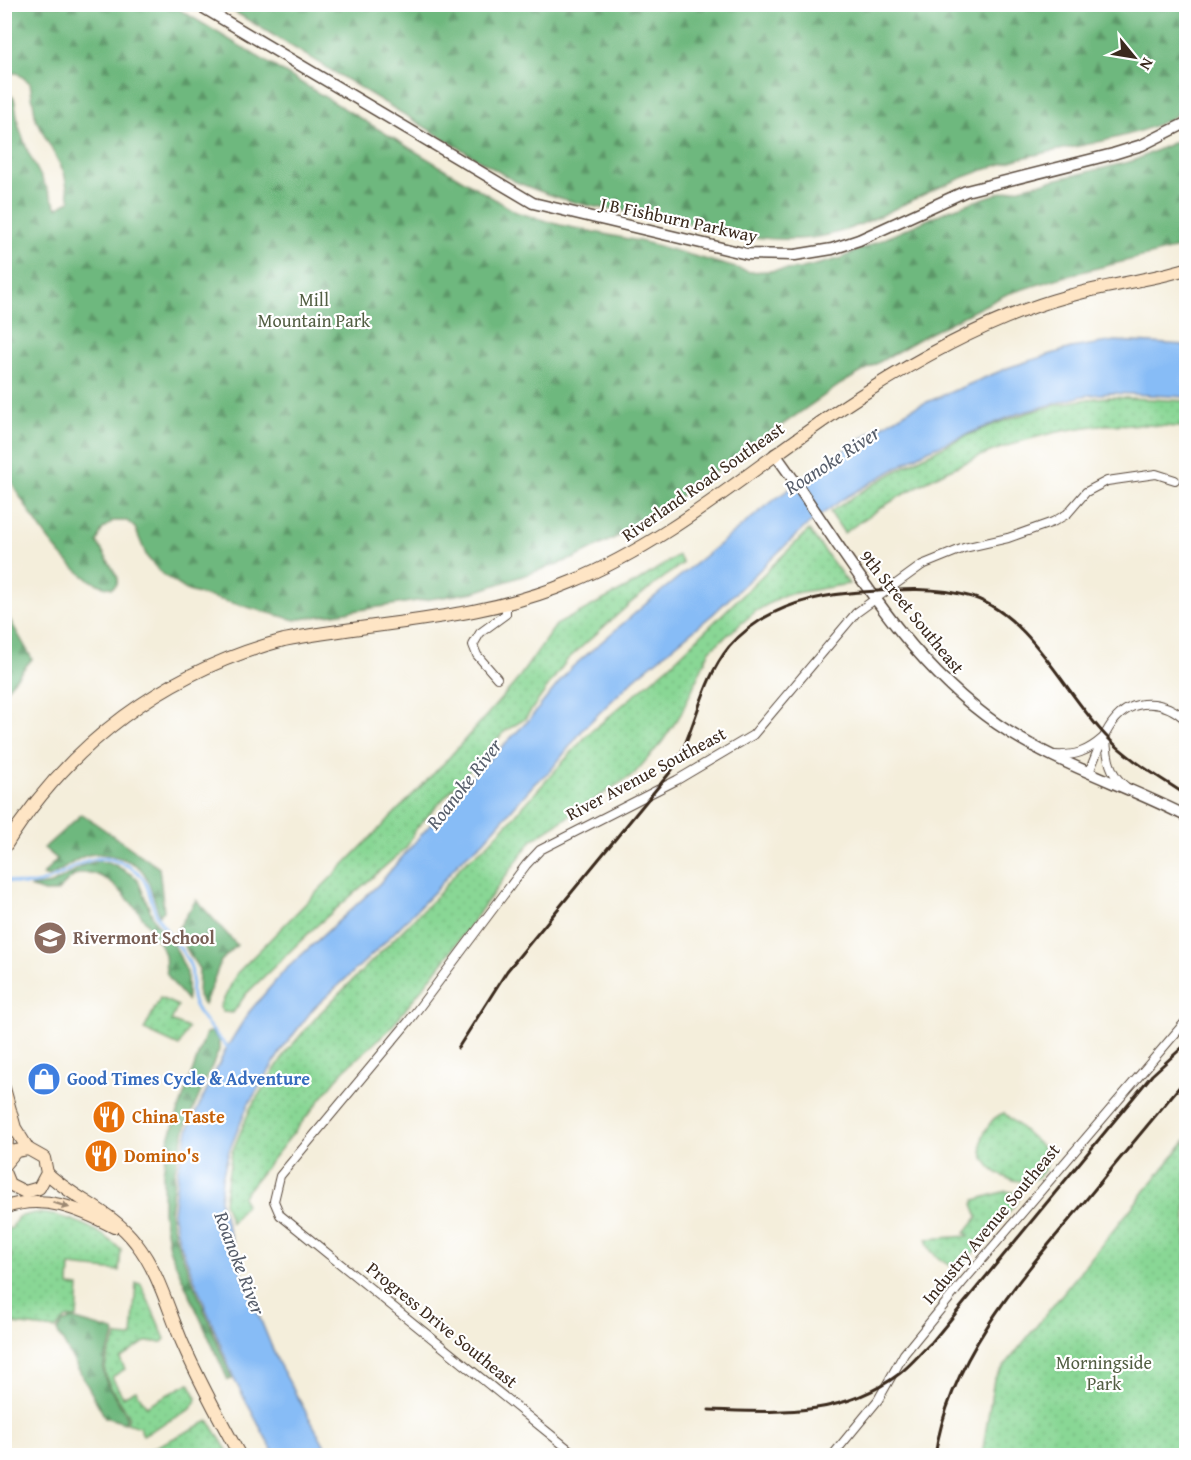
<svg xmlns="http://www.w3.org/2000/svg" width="1191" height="1460" font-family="'Gentium Book Plus',serif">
  <defs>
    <pattern id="grass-dots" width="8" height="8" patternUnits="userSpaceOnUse" patternTransform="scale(1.5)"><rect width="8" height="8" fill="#89d795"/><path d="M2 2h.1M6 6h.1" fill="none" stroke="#77b980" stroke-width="1.8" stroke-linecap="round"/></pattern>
    <pattern id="forest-firs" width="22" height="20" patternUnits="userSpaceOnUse" patternTransform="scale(1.5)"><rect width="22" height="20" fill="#6eb87e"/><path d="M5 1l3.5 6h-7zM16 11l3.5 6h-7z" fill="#5c9667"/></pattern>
  </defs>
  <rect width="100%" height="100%" fill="#fff"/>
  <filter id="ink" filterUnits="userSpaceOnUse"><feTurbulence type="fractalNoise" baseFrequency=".0167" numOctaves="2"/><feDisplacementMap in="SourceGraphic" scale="12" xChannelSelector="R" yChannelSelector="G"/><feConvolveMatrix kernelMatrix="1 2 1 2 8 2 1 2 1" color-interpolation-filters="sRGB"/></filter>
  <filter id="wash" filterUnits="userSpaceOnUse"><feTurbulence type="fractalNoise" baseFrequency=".008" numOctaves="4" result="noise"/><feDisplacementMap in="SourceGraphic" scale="24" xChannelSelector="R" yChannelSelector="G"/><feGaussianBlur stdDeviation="1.35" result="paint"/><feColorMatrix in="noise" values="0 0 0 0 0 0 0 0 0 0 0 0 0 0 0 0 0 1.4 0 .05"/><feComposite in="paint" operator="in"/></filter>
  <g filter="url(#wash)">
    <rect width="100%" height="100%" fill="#f4eedb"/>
    <g fill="url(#grass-dots)" stroke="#62805a" stroke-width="1.5">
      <path d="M 1110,397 L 1186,401 L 1186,427 C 1154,426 1118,422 1086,427 C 998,439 915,482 844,533 L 830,512 C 908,460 1015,403 1110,397 Z"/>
      <polygon points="809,530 849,584 784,595 756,611 710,650 681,714 662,742 634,774 532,840 443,962 389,1030 344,1070 242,1197 246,1204 231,1223 224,1202 232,1152 251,1107 286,1052 320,1013 438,895 462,865 485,847 511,820 588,734 670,665"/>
      <polygon points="678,555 683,563 633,601 567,660 525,719 505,731 416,829 406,848 313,929 246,994 233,1013 223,1012 220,1007 237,973 445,762 515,683 556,625 637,582"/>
      <polygon points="160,998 178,1006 171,1021 188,1028 179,1046 144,1030"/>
      <path d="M 1004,1113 L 1047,1151 C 1052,1208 958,1175 987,1128 C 991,1121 997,1115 1004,1113 Z"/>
      <polygon points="1186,1140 1186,1455 982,1455 994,1379"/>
      <path d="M 1006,1191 L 1016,1193 L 1018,1201 L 959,1269 C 947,1266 926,1252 927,1239 L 969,1236 L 965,1233 L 978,1217 L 973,1204 L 975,1200 Z"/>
      <path d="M 35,1213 C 66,1214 99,1228 121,1250 L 119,1271 L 70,1266 L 69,1286 L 79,1287 L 77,1318 L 66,1318 L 55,1329 L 5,1323 L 5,1280 L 12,1255 L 5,1252 L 6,1228 L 11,1229 L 18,1217 Z"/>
      <path d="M 136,1283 L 141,1284 L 165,1339 L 162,1342 L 145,1342 L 120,1359 L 125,1369 L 112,1377 L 123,1397 L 136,1390 L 146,1406 L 189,1383 L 197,1398 L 191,1409 L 143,1435 L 139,1427 L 127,1423 L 129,1416 C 106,1377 95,1379 117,1336 L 132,1337 Z"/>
      <polygon points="209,1421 230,1455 149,1455 147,1451"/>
    </g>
    <g fill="url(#forest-firs)" stroke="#54714e" stroke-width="1.5">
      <path d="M 4,5 L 172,5 L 516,212 L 560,225 L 648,243 L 750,272 L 799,269 L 839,259 L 949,210 L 999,193 L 1133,161 L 1186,137 L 1186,246 L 1069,275 L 1007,294 L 928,334 L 841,384 L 634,528 L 575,558 L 475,592 L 295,620 L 188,591 L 162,574 L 147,557 L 135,528 L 127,521 L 113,521 L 102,530 L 97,542 L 118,578 L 117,584 L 112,588 C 68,583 25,506 5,471 L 5,91 L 14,98 L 19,127 L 28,152 L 57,208 L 70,201 L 64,172 L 36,120 L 30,83 L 17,73 L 5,74 Z"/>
      <path d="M 223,5 L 1186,5 L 1186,109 C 1145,139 1068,146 1018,159 C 994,166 968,175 945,185 C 906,201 870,225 828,235 C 767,249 705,226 645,214 C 629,211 612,210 596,207 C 568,202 540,192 514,181 Z"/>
      <polygon points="5,611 32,659 5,691 4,691"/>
      <path d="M 82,814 L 159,868 L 164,911 L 159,915 C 155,902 151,887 145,875 C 137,859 100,850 85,856 C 74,860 61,872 48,877 L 43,875 L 57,859 L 44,848 Z"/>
      <path d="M 99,861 L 115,865 L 137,878 L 154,920 L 176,949 L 187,973 L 187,1000 C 180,991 172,984 167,974 C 164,967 167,959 164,952 C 151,927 113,867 81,873 C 71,875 64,886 56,892 L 44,892 L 30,887 L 52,884 L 86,864 Z"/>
      <polygon points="196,900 237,945 221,961 204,1005 198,997 199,969 176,932"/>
      <polygon points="212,1032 219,1041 219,1050 186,1126 175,1169 170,1214 177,1242 232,1379 228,1380 169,1249 163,1213 163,1172 168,1141 206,1033"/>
      <path d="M 72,1319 L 114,1331 L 115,1335 C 94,1378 104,1377 127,1416 L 125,1423 L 105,1417 L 57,1331 L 62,1323 Z"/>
    </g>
    <polygon fill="#87bcf6" stroke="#61738a" stroke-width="1.5" points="1115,341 1186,345 1186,397 1111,393 1082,396 1017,414 926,451 843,499 805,527 712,615 634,679 585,727 551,770 535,783 483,842 459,862 435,891 377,950 314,1008 283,1048 248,1105 229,1151 222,1178 220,1202 243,1277 278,1362 330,1455 275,1455 234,1379 179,1241 173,1213 178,1169 189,1127 227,1047 249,1012 284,971 379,884 473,775 528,721 570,669 648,602 774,500 857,441 913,408 1010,367 1071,348"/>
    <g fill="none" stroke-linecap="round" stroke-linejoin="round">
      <path stroke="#87bcf6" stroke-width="3" d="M 4,879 C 56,902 76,843 120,862 C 126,865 135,869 139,874 C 149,883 151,904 157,916 C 166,934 182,946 190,965 C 195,977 189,990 193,1001 C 197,1013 220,1041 229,1048"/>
    </g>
  </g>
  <g filter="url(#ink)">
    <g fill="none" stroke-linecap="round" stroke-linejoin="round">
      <g stroke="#57473a" stroke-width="10">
        <g id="minor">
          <polyline points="497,678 477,655 473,645 480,633 506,614 506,605"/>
          <path d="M 1106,739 C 1107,757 1110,775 1125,786"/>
          <path d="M 1055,755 C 1075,756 1087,752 1103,738"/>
          <path d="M 1089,772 C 1096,756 1102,736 1113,722 C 1133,696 1165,700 1186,720"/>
          <polyline points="577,1456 280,1215 274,1201 280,1176 409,1021 526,865 540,850 677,780 753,735 856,613 922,565 964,548 1008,538 1053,522 1067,514 1086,492 1107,481 1156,474 1175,480"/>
          <polyline points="832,1456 878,1400 904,1354 962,1283 1186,1021"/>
        </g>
      </g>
      <g stroke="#57473a" stroke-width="13">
        <g id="tertiary">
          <polyline points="197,4 533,203 747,254 795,255 832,249 859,240 966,191 1113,154 1142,145 1186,123"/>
          <path d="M 775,454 C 844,548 900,657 997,724 C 1055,764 1124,784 1186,816"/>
        </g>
      </g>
      <g stroke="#57473a" stroke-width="14">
        <g id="secondary">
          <path d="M 4,848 C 68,744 166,671 284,640 C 381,621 479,621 571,582 C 681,537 768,453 868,391 C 928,353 996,316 1065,297 C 1105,285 1147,281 1186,269"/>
          <polyline points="4,1088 15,1128 28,1149"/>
          <polyline points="6,1160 8,1119"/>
          <polyline points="4,1165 16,1151 28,1149 44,1158 47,1173 39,1188 25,1192 9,1184 4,1172"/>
          <path d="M 47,1173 C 75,1200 112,1211 136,1243 C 158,1271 168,1309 182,1342 C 199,1381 219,1418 240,1456"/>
          <path d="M 4,1208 C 43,1193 80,1209 114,1227"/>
        </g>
      </g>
      <use href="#minor" stroke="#fff" stroke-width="8"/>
      <use href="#tertiary" stroke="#fff" stroke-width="10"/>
      <use href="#secondary" stroke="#fee5c5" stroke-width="12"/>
      <g stroke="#3b2a1e" stroke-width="3">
        <path d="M 458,1048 L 507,971 L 672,770 C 696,731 700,683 729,647 C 760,611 804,597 850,593 C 890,590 933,585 972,597 C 1031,616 1065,694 1106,736 C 1129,760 1159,777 1186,795"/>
        <path d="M 709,1410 C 777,1412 841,1418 899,1374 C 911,1365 921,1352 932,1342 L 1152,1075 L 1186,1044"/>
        <path d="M 935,1456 C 949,1359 1020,1278 1081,1206 C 1116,1163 1151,1121 1186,1079"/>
      </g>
    </g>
    <defs><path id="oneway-solid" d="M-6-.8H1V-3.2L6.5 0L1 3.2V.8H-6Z" transform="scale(1.5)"/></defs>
    <use fill="#9c8872" href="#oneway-solid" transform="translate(61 1205) rotate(18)"/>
  </g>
  <defs>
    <g id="school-disc" transform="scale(1.725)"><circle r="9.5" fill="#8d6e63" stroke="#fff"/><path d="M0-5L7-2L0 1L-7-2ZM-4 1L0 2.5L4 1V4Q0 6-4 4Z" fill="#fff"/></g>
    <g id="shop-disc" transform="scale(1.725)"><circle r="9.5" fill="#3f7fe0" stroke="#fff"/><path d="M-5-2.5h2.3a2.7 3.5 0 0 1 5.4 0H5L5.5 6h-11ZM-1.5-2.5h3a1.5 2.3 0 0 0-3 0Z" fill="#fff"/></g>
    <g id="restaurant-disc" transform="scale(1.725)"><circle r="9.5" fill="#e8710a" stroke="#fff"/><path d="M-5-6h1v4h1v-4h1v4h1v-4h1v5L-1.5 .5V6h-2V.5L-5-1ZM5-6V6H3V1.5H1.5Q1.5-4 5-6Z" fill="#fff"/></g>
  </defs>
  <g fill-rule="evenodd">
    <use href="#school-disc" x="50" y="938"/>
    <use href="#shop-disc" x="44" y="1079"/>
    <use href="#restaurant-disc" x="109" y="1117"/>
    <use href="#restaurant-disc" x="101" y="1156"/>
  </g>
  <g text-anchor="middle" stroke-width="4.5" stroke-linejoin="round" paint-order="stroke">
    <g font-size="18" fill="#3b2a1e" stroke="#fff">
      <text transform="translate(679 220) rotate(12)" y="6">J B Fishburn Parkway</text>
      <text transform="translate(703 482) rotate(-35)" y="6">Riverland Road Southeast</text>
      <text transform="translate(912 612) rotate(51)" y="6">9th Street Southeast</text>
      <text transform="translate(646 774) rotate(-28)" y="6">River Avenue Southeast</text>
      <text transform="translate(991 1224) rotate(-50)" y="6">Industry Avenue Southeast</text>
      <text transform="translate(442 1325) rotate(39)" y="6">Progress Drive Southeast</text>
    </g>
    <g font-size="18" fill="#525e42" stroke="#fff">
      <text x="314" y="306">Mill<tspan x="314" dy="21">Mountain Park</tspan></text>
      <text x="1104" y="1369">Morningside<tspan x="1104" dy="21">Park</tspan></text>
    </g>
    <g font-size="18" font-weight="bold" fill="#785e54" stroke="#fff" text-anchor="start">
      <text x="73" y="944">Rivermont School</text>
    </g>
    <g font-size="18" font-weight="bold" fill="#366cbe" stroke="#fff" text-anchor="start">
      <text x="67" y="1085">Good Times Cycle &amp; Adventure</text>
    </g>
    <g font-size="18" font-weight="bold" fill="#c56008" stroke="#fff" text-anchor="start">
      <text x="132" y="1123">China Taste</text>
      <text x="124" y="1162">Domino's</text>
    </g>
    <g font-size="20" font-style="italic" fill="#565d6a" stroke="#fff">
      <text transform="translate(832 460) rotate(-33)" y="7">Roanoke River</text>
      <text transform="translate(464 784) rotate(-52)" y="7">Roanoke River</text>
      <text transform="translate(240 1263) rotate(69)" y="7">Roanoke River</text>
    </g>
  </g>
  <rect width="1191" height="1460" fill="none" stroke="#fff" stroke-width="24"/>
  <g transform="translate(1134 57) rotate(120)" stroke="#ffffff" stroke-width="4.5" paint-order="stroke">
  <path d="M0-4.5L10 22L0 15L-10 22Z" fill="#3b2a1e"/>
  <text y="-9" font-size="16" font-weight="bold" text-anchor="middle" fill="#3b2a1e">N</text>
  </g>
</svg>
